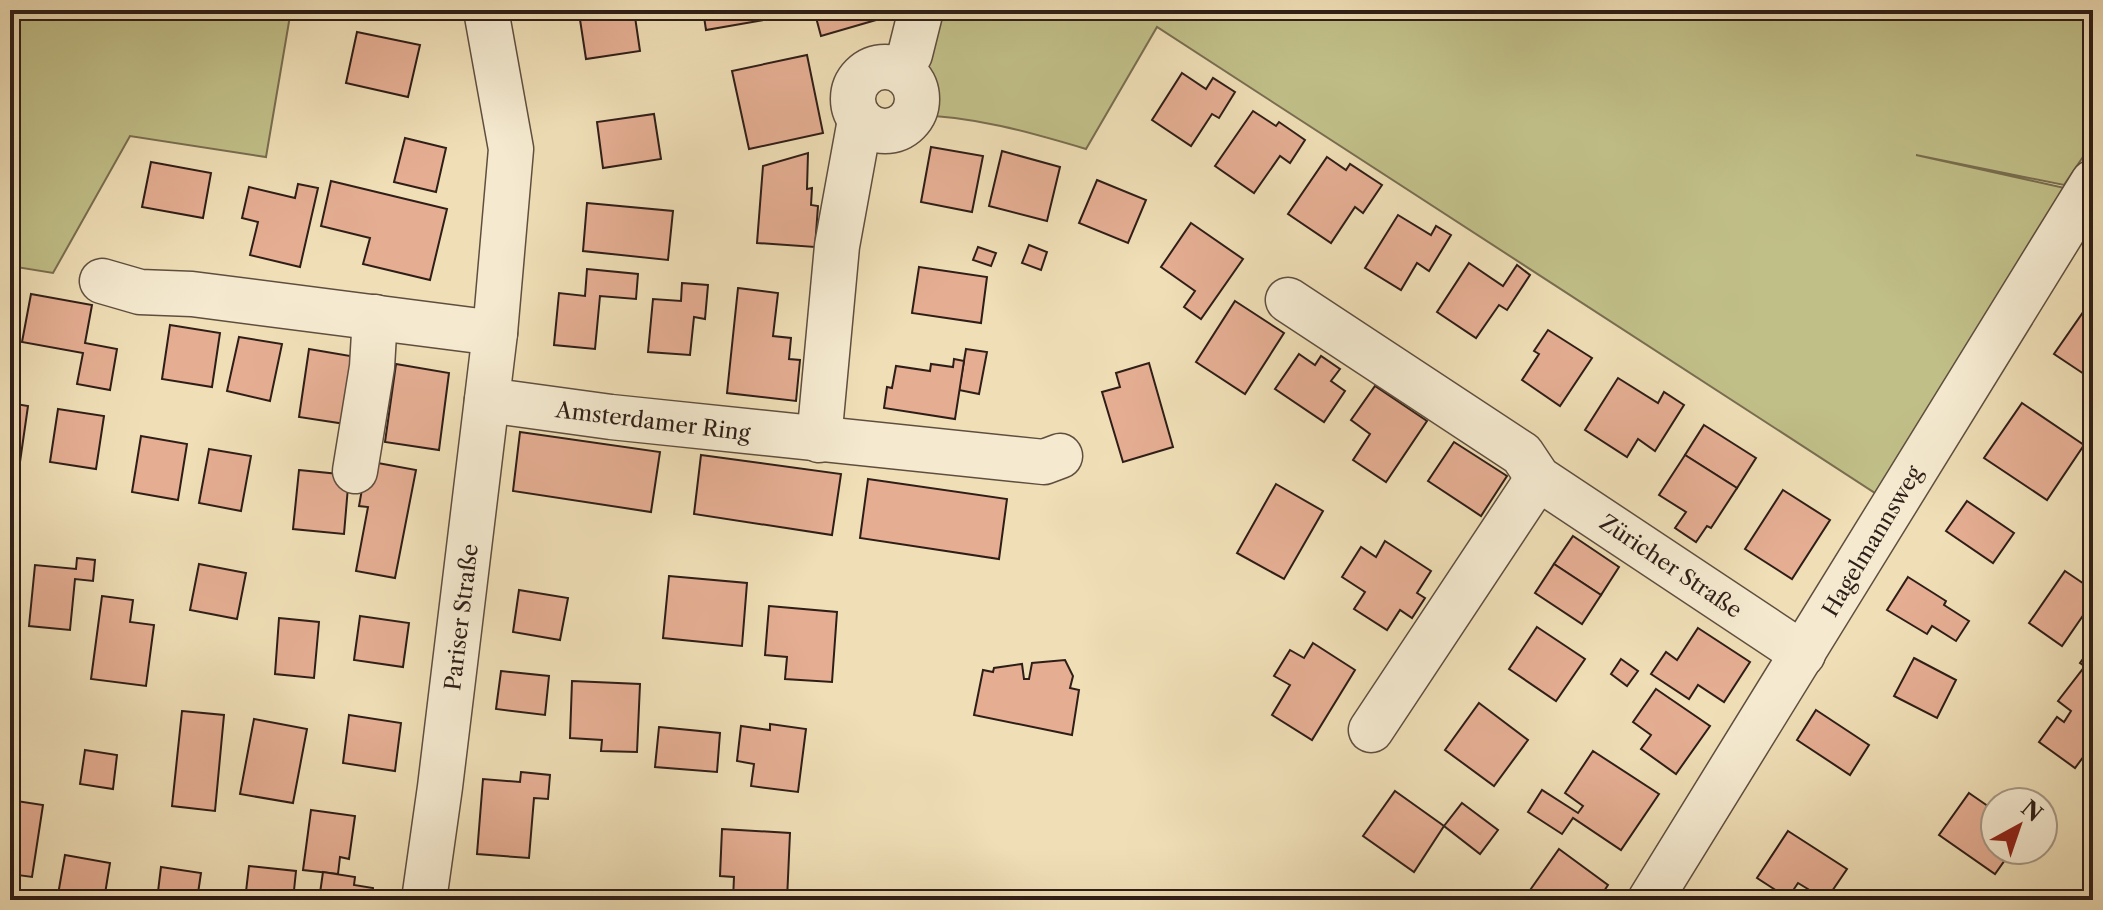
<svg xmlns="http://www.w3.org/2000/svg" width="2103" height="910" font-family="'Libre Caslon Text',serif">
  <rect width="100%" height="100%" fill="#efdeb6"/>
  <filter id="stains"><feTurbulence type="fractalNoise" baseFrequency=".0025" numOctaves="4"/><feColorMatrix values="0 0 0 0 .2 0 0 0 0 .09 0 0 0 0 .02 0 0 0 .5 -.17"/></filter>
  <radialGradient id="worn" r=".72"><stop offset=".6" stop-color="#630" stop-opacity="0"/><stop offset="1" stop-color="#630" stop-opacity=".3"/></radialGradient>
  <g fill="#c1bf88" stroke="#786e50" stroke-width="2">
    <polygon points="10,10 291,10 266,157 130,136 53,273 10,266"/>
    <path d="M 921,10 L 2093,10 L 2093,142 L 2064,185 L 1916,155 L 2087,193 L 1895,506 L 1157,27 L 1086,149 C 1029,132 973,116 914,115 L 917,105 L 915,85 Z"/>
  </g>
  <g fill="#e5ae93" stroke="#2f1e17" stroke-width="2">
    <polygon points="600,10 634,10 640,51 586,59 579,13"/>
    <polygon points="703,10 763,10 764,20 706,30"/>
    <polygon points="814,10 873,10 876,20 821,36"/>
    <polygon points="357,32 420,45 408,97 346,83"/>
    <polygon points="807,55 823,133 749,149 732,71"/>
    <polygon points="1182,73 1206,89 1213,78 1235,92 1219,118 1212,114 1191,146 1152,120"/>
    <polygon points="1253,111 1276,126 1279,122 1305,140 1290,163 1280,156 1254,193 1215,166"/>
    <polygon points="654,114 661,159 603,168 597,122"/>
    <polygon points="405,138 446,148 436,192 394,182"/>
    <polygon points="931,147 983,156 972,212 921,202"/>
    <polygon points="1002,151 1060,167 1047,221 989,206"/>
    <polygon points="808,153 807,189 812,188 811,205 818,206 815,247 757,243 763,166"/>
    <polygon points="1327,157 1346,170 1350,164 1382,185 1363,213 1355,207 1331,243 1288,214"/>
    <polygon points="151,162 211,173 203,218 142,207"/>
    <polygon points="1097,180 1146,200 1128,243 1079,223"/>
    <polygon points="331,181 447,209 430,280 363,264 370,238 321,226"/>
    <polygon points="298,184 318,188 300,267 250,255 258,222 242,218 249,187 295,198"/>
    <polygon points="587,203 673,211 668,260 583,251"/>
    <polygon points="1398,215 1431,235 1436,226 1451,235 1429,271 1417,263 1401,290 1365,268"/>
    <polygon points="1191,223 1243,259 1201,319 1184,307 1195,291 1161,267"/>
    <polygon points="1029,245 1047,252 1041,270 1022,263"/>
    <polygon points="978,247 996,253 991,266 973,260"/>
    <polygon points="1469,263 1503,286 1517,265 1530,275 1507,310 1499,305 1476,338 1437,312"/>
    <polygon points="919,267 987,277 981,323 912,313"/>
    <polygon points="587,269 638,274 636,299 600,296 595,349 554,345 559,293 585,296"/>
    <polygon points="682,283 708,285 705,319 694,317 690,355 648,352 653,299 681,301"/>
    <polygon points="738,288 778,293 773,336 791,338 789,359 800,360 796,401 727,393"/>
    <polygon points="31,294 92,305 85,343 117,349 110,390 77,384 83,353 22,342"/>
    <polygon points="1235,301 1284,333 1245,394 1196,362"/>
    <polygon points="2086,308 2093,313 2093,380 2054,354"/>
    <polygon points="170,325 220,333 212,387 162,379"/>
    <polygon points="1548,330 1592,358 1560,406 1522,380 1539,354 1534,351"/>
    <polygon points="239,337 282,344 270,401 227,391"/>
    <polygon points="309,349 362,358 352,425 299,417"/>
    <polygon points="966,349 987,352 979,394 959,390"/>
    <polygon points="1299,354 1315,365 1321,356 1340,369 1331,381 1345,391 1324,422 1275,389"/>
    <polygon points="954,359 964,361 955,419 884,408 887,387 892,388 896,366 930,371 931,364 953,367"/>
    <polygon points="1149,363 1173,447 1123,462 1102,392 1120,387 1116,373"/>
    <polygon points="396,364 449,373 439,450 385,442"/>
    <polygon points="1618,378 1658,403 1664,392 1684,405 1655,451 1638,439 1627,457 1585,430"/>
    <polygon points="1375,386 1427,421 1386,482 1353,460 1370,434 1351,420"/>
    <polygon points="10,403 28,406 20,462 10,460"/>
    <polygon points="2022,403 2084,445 2047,500 1984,458"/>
    <polygon points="58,409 104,416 96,469 50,462"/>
    <polygon points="1704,425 1756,458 1737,488 1685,455"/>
    <polygon points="520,432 660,452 651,512 513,491"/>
    <polygon points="141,436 187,444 178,500 132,492"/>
    <polygon points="1454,442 1507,476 1481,516 1428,481"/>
    <polygon points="209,449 251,456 241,511 199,503"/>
    <polygon points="701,455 841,474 832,535 694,514"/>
    <polygon points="1685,455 1737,488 1711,528 1707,526 1696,542 1675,528 1686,512 1659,495"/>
    <polygon points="367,461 416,470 395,578 356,571 368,507 359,506"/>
    <polygon points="299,470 349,475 344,534 293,529"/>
    <polygon points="868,479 1007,499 999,559 860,538"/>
    <polygon points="1276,484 1323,511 1284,579 1237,553"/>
    <polygon points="1783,490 1830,520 1792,579 1745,549"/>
    <polygon points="1967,501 2014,533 1993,563 1946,531"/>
    <polygon points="1573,536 1619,567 1601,595 1554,564"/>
    <polygon points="1385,541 1431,571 1417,593 1425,598 1412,618 1400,610 1387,630 1354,609 1365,592 1342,577 1361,547 1376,557"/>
    <polygon points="77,558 95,560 93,581 75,579 70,630 29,626 35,565 76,569"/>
    <polygon points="199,564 246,573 237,619 190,610"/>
    <polygon points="1554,564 1601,595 1582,624 1535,593"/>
    <polygon points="2065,571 2093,590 2093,601 2062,646 2029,623"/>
    <polygon points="669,576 747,583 742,646 663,638"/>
    <polygon points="1908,577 1946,601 1944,605 1969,621 1956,641 1932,626 1927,634 1887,610"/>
    <polygon points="519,590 568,598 560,640 513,632"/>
    <polygon points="102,596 133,600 130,622 154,625 146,686 91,679"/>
    <polygon points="769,606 837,612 832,682 785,679 787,657 765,655"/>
    <polygon points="360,616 409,623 403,667 354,660"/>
    <polygon points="279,618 319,622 314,678 275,674"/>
    <polygon points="1537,627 1585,659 1556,701 1509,669"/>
    <polygon points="1698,628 1750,662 1724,702 1698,685 1689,699 1651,674 1666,652 1677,660"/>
    <polygon points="1313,643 1355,670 1312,740 1272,715 1290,685 1274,676 1290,650 1304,658"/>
    <polygon points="2093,645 2093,672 2080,663"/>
    <polygon points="1914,658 1956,680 1937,718 1894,696"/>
    <polygon points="1621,659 1638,671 1627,686 1611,674"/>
    <polygon points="1065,660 1073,676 1070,688 1079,690 1072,735 974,715 983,670 993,672 994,668 1022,664 1024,679 1029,679 1032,663"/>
    <polygon points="2082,670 2093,679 2093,744 2075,768 2039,742 2057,717 2064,722 2071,711 2058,701"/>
    <polygon points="501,671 549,676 545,715 496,709"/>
    <polygon points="572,681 640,684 637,752 601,751 602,740 570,738"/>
    <polygon points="1656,689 1710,726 1676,774 1641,749 1651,735 1633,722"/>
    <polygon points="1479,703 1528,740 1494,786 1445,750"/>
    <polygon points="1816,710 1869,745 1850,775 1797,740"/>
    <polygon points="182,711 224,715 215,811 172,806"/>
    <polygon points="349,715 401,723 395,771 343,763"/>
    <polygon points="254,719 307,729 293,803 240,794"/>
    <polygon points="770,724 806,729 798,792 751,786 754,764 737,761 741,726 770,730"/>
    <polygon points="659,727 720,733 717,772 655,767"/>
    <polygon points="85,750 117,755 113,789 80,784"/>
    <polygon points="1593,751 1659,794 1621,850 1573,818 1562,834 1528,812 1542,790 1578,813 1583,806 1565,793"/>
    <polygon points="521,772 550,775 548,799 534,798 529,858 477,854 483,779 520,782"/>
    <polygon points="1395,791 1444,826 1414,872 1363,836"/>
    <polygon points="1969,793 1995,811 1995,850 2012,850 1995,874 1939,835"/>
    <polygon points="10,800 43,805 32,877 10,874"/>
    <polygon points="1462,803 1498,830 1480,854 1444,826"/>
    <polygon points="311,810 355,816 349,859 340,857 338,874 303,870"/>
    <polygon points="722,829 790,833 787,900 733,900 734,877 720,876"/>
    <polygon points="1788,831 1847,869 1826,900 1798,883 1788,898 1757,878"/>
    <polygon points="1559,849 1608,885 1598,900 1537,900 1528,893"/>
    <polygon points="65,855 110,863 104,900 57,900"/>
    <polygon points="249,866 296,871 293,900 245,900"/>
    <polygon points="161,867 201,873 197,900 157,900"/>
    <polygon points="323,872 355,877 354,885 373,888 372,900 319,900"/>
  </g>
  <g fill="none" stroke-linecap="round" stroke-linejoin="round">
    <g stroke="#5f4e3f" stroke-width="47">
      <g id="minor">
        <circle cx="885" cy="99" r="32"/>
        <polyline points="900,70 910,54 921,10"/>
        <polyline points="102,281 140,292 192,294 495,333"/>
        <polyline points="1288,300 1522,454 1538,478 1803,654"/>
        <polyline points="487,400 611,417 1044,462 1060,456"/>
        <polyline points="819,440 837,246 860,120"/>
        <polyline points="355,471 372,367 375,317"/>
        <polyline points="1371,730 1538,478"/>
        <polyline points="424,900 440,787 495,333 511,149 486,10"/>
        <polyline points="1650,900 2093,182"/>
      </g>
    </g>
    <use href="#minor" stroke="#f5ead0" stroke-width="44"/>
  </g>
  <g text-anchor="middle" stroke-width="7" stroke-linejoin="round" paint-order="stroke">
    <g font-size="22" fill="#2f1e17" stroke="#f5ead0">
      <text transform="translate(653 421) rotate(7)" y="8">Amsterdamer Ring</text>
      <text transform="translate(1872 541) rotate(-59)" y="8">Hagelmannsweg</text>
      <text transform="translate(1671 566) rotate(34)" y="8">Züricher Straße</text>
      <text transform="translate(461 617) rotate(-83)" y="8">Pariser Straße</text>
    </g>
  </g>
  <rect width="2103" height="910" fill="none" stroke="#efdeb6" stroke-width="40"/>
  <rect x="12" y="12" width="2079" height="886" fill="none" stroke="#2f1e17" stroke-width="4"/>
  <rect x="20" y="20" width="2063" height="870" fill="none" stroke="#2f1e17" stroke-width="2"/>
  <g transform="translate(2019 826) rotate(40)"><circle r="38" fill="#f5ead0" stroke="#a69886" stroke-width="2"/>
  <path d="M0-6L14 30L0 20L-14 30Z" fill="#8f2418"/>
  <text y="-12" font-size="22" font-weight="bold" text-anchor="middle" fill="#2f1e17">N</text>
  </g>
  <rect width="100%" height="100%" filter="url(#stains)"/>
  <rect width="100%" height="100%" fill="url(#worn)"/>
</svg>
